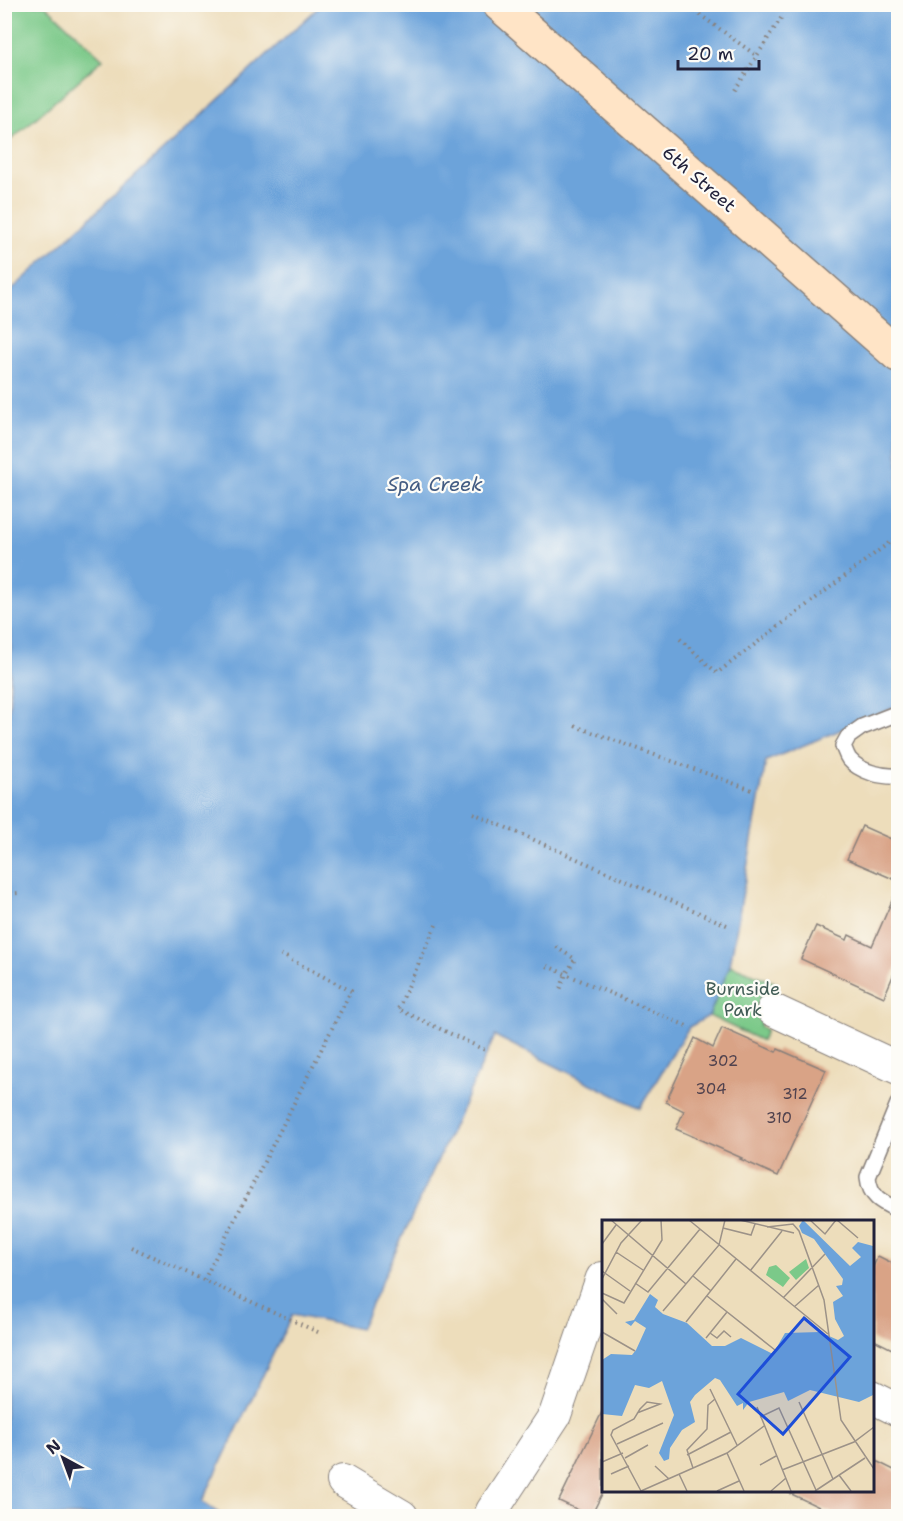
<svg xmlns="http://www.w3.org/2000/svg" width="903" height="1521" font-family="'Shantell Sans',sans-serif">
  <rect width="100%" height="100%" fill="#fdfcf7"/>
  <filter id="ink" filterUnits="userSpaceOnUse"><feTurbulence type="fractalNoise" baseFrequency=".0167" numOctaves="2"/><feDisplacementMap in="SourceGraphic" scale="12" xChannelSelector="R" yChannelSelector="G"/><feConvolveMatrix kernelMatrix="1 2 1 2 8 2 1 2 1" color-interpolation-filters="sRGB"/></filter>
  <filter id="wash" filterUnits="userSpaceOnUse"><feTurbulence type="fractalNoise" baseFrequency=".008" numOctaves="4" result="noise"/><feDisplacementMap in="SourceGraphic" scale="24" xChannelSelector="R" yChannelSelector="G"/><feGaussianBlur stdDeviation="1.35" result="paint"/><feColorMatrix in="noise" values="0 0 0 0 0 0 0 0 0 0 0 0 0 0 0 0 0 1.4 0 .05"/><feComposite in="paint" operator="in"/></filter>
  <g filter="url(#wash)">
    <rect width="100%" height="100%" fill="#edddbb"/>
    <g fill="#7bc989" stroke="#4e7662" stroke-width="1.5">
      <polygon points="5,4 45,5 103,59 12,139 5,131"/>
      <polygon points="730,965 776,983 760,1026 766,1030 762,1041 709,1016"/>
    </g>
    <polygon fill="#6ca3da" stroke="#47628a" stroke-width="1.5" points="321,5 898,5 898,706 766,761 730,965 709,1016 689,1027 640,1108 495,1036 360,1329 292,1315 202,1502 223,1516 5,1516 4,726 9,723 11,635 5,619 5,296"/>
    <g id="blocks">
      <g fill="#d9a386">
        <polygon points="862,826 898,842 898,881 847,859"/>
        <polygon points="898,887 898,964 884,997 801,959 816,926 847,940 849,935 872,946"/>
        <polygon points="722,1028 776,1052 778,1049 826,1070 778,1176 740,1159 742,1158 676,1129 684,1111 666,1102 695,1038 713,1048"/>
        <polygon points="878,1256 898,1266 898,1334 892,1349 872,1339 872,1269"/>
        <polygon points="603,1410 603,1492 591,1516 559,1501"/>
        <polygon points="872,1459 898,1472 898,1516 838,1516 783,1490 872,1490"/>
      </g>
    </g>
  </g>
  <g filter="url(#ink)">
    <use href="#blocks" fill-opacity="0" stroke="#88807b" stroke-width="1.5"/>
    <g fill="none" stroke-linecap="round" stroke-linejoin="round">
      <g stroke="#88807b" stroke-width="18">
        <g id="lane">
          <path d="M 898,713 L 862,727 L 848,737 L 843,746 C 845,750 846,755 849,759 C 860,772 882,777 898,776"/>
          <path d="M 898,1104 L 868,1177 C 870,1197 881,1202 898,1210"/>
        </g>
      </g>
      <g stroke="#88807b" stroke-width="34">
        <g id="street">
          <polyline points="773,1010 898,1068"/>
          <polyline points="872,1397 898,1410"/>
          <polyline points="343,1481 402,1516"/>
          <polyline points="490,1516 492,1511 555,1415 602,1278 603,1278"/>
        </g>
      </g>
      <g stroke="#88807b" stroke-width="36">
        <polyline id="secondary" points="499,4 898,355"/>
      </g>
      <g stroke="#88807b" stroke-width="4" stroke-dasharray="1.5 4.5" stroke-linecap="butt">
        <polyline points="685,4 757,56"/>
        <polyline points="735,90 783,15"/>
        <polyline points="680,639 717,673 898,536"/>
        <polyline points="575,726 752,790"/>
        <polyline points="473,813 729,926"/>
        <polyline points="4,894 19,893"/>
        <polyline points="436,925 398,1009 487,1051"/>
        <polyline points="556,947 575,959 566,974 560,990"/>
        <polyline points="547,966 689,1027"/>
        <polyline points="131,1247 320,1333"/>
        <polyline points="204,1280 351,991 280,954"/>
      </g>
      <use href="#lane" stroke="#fff" stroke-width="15"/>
      <use href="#street" stroke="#fff" stroke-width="32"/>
      <use href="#secondary" stroke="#ffe4c6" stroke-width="33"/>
    </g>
  </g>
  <g text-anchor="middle" stroke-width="4.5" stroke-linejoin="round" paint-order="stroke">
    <g font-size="15" fill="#50424e">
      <text x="723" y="1066">302</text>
      <text x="711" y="1094">304</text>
      <text x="795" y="1099">312</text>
      <text x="779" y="1123">310</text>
    </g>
    <g font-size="18" fill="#22223b" stroke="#fdfcf7">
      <text transform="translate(699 179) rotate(41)" y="6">6th Street</text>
    </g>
    <g font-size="18" fill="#415c56" stroke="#fdfcf7">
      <text x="743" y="995">Burnside<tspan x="743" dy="21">Park</tspan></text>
    </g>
    <g font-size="20" font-style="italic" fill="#435c83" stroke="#fdfcf7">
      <text x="435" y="491">Spa Creek</text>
    </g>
  </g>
  <g transform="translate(602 1220)">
    <rect width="272" height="272" fill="#edddbb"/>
    <path d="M 204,39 L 207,48 L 194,60 L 187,52 ZM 174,45 L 188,58 L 181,67 L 164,55 L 167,47 Z" fill="#7bc989"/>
    <path d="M 201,0 L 248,46 L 259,37 L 250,28 L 256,22 L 271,26 L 271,175 L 257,182 L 208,170 L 186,181 L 182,172 L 147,182 L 141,190 L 141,183 L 135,186 L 118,160 L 113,158 L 93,175 L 88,182 L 93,202 L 80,210 L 68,228 L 67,239 L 62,241 L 57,233 L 72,195 L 60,161 L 47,168 L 33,165 L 20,196 L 0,194 L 0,140 L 9,134 L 30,135 L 34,130 L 44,108 L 33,101 L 29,106 L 23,102 L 32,100 L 48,74 L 56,80 L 53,87 L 61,94 L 85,103 L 110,126 L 123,126 L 139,118 L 171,134 L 183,113 L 218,112 L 236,120 L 242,116 L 233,99 L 231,82 L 241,76 L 234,66 L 240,65 L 241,59 L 212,19 L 200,13 L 197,6 Z" fill="#6ca3da"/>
    <path fill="none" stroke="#9c9288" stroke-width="1.5" d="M 9,0 L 84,64M 87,0 L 226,114M 138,0 L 192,13M 208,0 L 223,14 L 234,0M 235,0 L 256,18M 165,7 L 191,4 L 197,11 L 222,80 L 239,200 L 272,249M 121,8 L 149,15 L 153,4M 0,24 L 14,5M 14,32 L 41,50M 0,51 L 28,71M 148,51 L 180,11M 91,56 L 109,71M 0,59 L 19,23 L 40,0M 33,63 L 46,72 L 98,9M 0,73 L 22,83 L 60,20 L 59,0M 105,76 L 173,130M 181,78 L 223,34M 0,79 L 15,94M 192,87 L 217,65M 61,91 L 117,25 L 123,0M 84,102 L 134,39M 0,112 L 33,131M 108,113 L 115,118 L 122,111 L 129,117M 104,118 L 125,92M 108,169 L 135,225M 197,182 L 231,259M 155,187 L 189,271M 35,193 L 58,184 L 45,182 L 38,189 L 32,199 L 11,210 L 9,215 L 39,271M 158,197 L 177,188 L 214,270M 15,224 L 61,203M 125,233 L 142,271M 85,235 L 129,212M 23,238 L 46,225M 0,242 L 21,233M 158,245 L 174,236M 53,246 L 67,259M 91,248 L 85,230 L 105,209 L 106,185 L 113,179M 180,250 L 252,222 L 272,207M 9,254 L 27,246M 77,254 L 85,271M 237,255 L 249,271M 39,271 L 125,233 L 162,206M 115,271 L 137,261M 169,271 L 184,258M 213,271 L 263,238"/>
    <path fill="#1d4ed8" fill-opacity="0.15" stroke="#1d4ed8" stroke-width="3" d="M 202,98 L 248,137 L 181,214 L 136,174 Z"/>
    <rect width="272" height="272" fill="none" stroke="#22223b" stroke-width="3"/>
  </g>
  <rect width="903" height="1521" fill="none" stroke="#fdfcf7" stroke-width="24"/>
  <g transform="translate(63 1458) rotate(319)" stroke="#fdfcf7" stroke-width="4.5" paint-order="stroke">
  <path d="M0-4.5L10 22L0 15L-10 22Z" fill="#22223b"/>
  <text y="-9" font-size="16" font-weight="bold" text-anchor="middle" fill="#22223b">N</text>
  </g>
  <path d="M678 60v9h81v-9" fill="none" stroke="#22223b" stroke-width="3"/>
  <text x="687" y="60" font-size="18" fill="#22223b" stroke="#fdfcf7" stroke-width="4.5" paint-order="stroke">20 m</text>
</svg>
